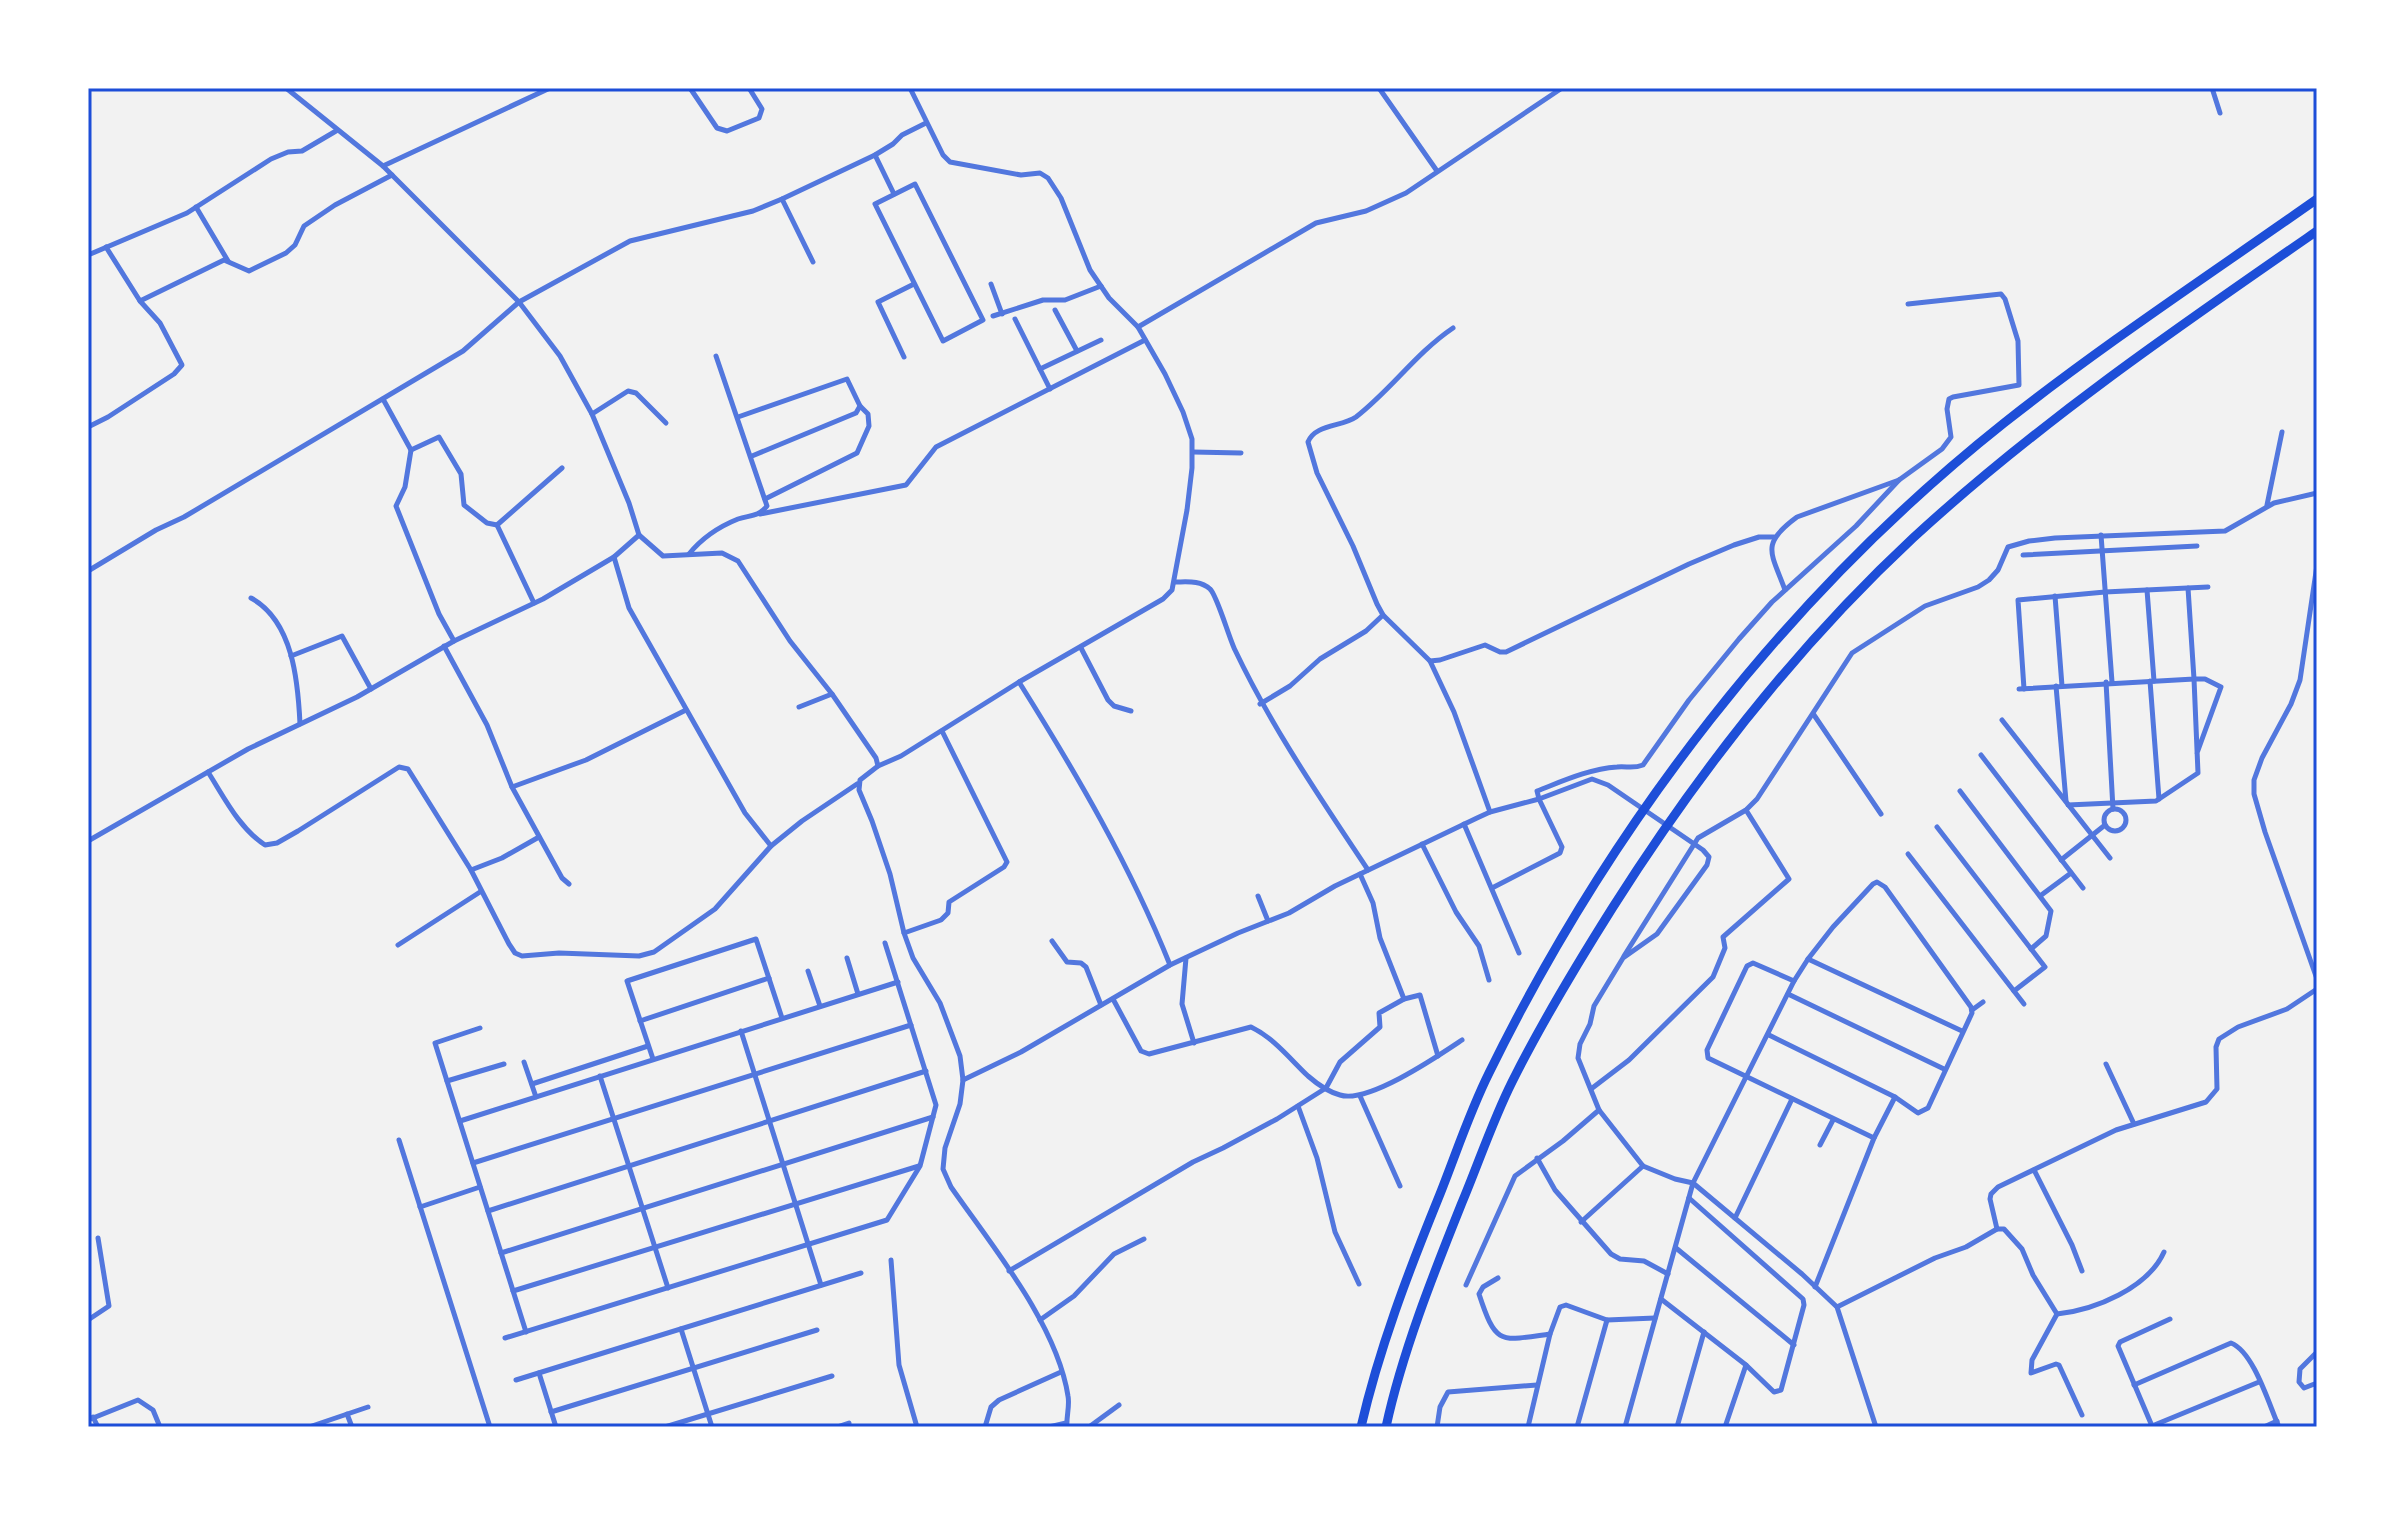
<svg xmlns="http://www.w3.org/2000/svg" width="2405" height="1515" font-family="Spectral,serif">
  <rect width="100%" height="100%" fill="#f2f2f2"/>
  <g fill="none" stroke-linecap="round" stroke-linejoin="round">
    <g stroke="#5277de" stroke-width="5">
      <path d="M 286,88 L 383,166 L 519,302 L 560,356 L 592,414 L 629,503 L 639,535 L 663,556 L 722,553 L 738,561 L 790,641 L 832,694 L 876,758 L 878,766 L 860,780 L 859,790 L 872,821 L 890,874 L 904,933 L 913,958 L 940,1003 L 960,1056 L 963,1080 L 960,1104 L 945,1148 L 943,1169 L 951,1187 C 992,1246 1057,1324 1068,1396 C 1070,1406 1066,1417 1067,1427"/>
      <polyline points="690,88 717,128 727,131 759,118 762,109 749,88"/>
      <polyline points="910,88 943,155 950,162 1021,175 1040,173 1048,178 1061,198 1090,270 1109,298 1138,327"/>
      <polyline points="1379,88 1437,171"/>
      <polyline points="2212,88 2220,113"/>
      <polyline points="875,155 894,194"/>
      <polyline points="383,166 550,88"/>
      <polygon points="915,184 983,320 943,341 875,204"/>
      <polyline points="782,199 813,262"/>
      <polyline points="196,207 228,261"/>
      <polyline points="106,247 140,301 224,260 249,271 286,253 295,245 304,226 335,205 392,175"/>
      <polyline points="88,255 187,213 271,159 288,152 302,151 336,131"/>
      <polyline points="991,284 1002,314"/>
      <polyline points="1055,310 1077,351"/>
      <polyline points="993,316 1043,300 1065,300 1101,286"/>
      <polyline points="1015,319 1050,389"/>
      <path d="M 1453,328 C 1416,353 1391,390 1356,417 C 1342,427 1315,424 1308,442 L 1317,473 L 1353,546 L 1377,604 L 1383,615 L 1430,661 L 1440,660 L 1485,645 L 1500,652 L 1506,652 L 1689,564 L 1734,545 L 1759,537 L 1774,537"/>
      <polyline points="904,357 878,302 914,284"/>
      <polyline points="1040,369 1101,340"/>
      <polyline points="383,399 411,450 405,487 396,506 439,614 454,641"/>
      <polyline points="592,414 628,391 636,393 666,423"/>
      <polyline points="738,417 847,379 860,406 856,413 752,456"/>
      <polyline points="88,427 108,417 174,374 182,365 160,323 140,301"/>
      <polyline points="411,450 439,437 461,474 464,505 487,523 497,525"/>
      <polyline points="1193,452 1241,453"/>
      <polyline points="765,499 857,453 869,426 868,414 860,406"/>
      <polyline points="2267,505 2282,432"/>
      <polyline points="760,514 906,485 936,447 1145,340"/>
      <polyline points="2101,535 2112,682"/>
      <path d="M 689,554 C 702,538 718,527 738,519 C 750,515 758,517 767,506 L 716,356"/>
      <polyline points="2023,555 2197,546"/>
      <polyline points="614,557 629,608 745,813 771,846"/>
      <polyline points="2317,565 2300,680 2291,704 2262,758 2254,780 2254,794 2265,832 2317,979"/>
      <polyline points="88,571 156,530 184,517 463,351 519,302 630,241 753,211 782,199 875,155 893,144 902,135 926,123"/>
      <path d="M 1175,582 C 1187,582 1200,580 1210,589 C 1217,595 1229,638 1235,650 C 1272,728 1321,799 1368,870"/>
      <path d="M 1785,590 C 1771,552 1760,544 1797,517 L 1899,480 L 1942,449 L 1951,437 L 1947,409 L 1949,399 L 1953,397 L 2019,385 L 2018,341 L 2005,299 L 2001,294 L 1908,304"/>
      <polyline points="2147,590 2154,681"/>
      <polyline points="2055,596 2062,686"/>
      <path d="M 251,598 C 293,621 298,681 300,724"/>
      <polyline points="534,603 497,525 562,468"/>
      <polyline points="444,646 487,725 512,787 562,878 569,884"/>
      <polyline points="1081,648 1108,700 1114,706 1131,711"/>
      <polyline points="291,656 342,636 371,689"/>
      <polyline points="1430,661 1454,712 1490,812"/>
      <polyline points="2150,681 2159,799"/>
      <path d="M 1019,682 C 1076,773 1130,865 1170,965"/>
      <polyline points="2106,682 2113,809"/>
      <polyline points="2056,686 2066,801"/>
      <polyline points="2019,689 2194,679 2188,588"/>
      <polyline points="2024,689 2018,600 2105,592 2208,587"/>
      <polyline points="1260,704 1290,686 1320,659 1366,631 1383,615"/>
      <polyline points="799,707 832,694"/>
      <polyline points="1814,715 1881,814"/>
      <polyline points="2002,720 2110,858"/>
      <polyline points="1981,755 2083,888"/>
      <polyline points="878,766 901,756 1019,682 1163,599 1172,590 1187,510 1192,468 1192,439 1183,412 1165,374 1138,327 1316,223 1366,211 1406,193 1562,88"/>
      <path d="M 208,772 C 224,797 239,828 265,845 L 277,843 L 298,831 L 399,767 L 408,769 L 471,870 L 509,944 L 515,953 L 522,956 L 559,953 L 639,956 L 654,952 L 715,909 L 771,846 L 802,821 L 857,784"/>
      <polyline points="512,787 586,760 686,710"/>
      <polyline points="1960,791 2051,911 2046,936 2031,949"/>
      <polyline points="2068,805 2156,801 2198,773 2194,679 2205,679 2221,687 2197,753"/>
      <circle cx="2115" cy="820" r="11"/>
      <polyline points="1464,824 1519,953"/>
      <polyline points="1937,827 2045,967 2014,991"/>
      <polyline points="88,841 248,749 357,697 454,641 543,599 614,557 639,535"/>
      <polyline points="1422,844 1456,912 1479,946 1489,980"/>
      <polyline points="1908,854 2024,1004"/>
      <polyline points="2061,860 2105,825"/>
      <polyline points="471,870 502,858 539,837"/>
      <polyline points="1360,874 1373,903 1380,938 1404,999 1420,995 1438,1056"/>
      <polyline points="1492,888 1560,853 1562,847 1539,799 1592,779 1608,785 1703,850 1709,857 1707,865 1657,934 1623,958 1594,1006 1590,1024 1580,1044 1578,1058 1599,1110 1643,1166 1675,1179 1693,1183 1802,1274 1837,1307 1876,1427"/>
      <polyline points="1258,896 1268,921"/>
      <polyline points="2040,896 2071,873"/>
      <polyline points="904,933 941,920 948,913 949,902 1004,867 1007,862 942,731"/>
      <polyline points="1052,941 1067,962 1081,963 1086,967 1101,1005"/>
      <polyline points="398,945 480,892"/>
      <polyline points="1624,956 1698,838 1746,810 1757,799 1852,653 1925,606 1978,587 1989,580 1998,570 2008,547 2029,541 2055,538 2225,531 2274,503 2317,493"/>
      <polyline points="847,958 858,994"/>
      <polyline points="1186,958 1182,1004 1194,1043"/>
      <polyline points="808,971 820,1006"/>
      <polyline points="1794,981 1753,963 1747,966 1707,1050 1708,1058 1874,1138"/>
      <polyline points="1788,994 1944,1069"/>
      <path d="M 1113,999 L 1141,1051 L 1149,1054 L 1251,1027 C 1274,1038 1290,1059 1308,1076 C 1316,1083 1329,1092 1340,1095 C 1368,1104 1438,1056 1462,1040"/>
      <polyline points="1972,1010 1983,1002"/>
      <polyline points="640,1021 769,978"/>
      <polyline points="480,1028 435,1043 526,1332"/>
      <polyline points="741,1031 821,1285"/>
      <polyline points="1769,1035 1895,1097 1918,1113 1928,1108 1972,1013 1971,1007 1885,887 1877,882 1873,884 1833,927 1808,959"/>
      <polyline points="653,1059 627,981 756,939 782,1018"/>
      <polyline points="524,1062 536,1097"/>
      <polyline points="2106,1064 2134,1124"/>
      <polyline points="600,1076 668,1288"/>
      <path d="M 963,1080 L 1021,1052 L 1170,965 L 1238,933 L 1289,913 L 1335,886 L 1477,818 L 1490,812 L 1539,799 L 1537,791 C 1563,781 1589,769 1617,767 C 1627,766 1633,769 1643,765 L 1689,700 L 1739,639 L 1772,602 L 1856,526 L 1899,480"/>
      <polyline points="447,1081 504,1064"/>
      <polyline points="532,1084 648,1046"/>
      <polyline points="1591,1089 1629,1060 1713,977 1725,948 1723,937 1789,879 1746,810"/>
      <polyline points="1360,1096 1400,1186"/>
      <polyline points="1298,1106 1317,1158 1335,1232 1359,1284"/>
      <polyline points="460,1121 898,982"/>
      <polyline points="399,1140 490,1427"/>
      <polyline points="1820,1145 1833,1120"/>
      <polyline points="1537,1158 1555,1190 1611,1254 1620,1259 1644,1261 1668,1274"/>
      <polyline points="473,1163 911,1025"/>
      <polyline points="2034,1170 2072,1245 2082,1271"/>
      <polyline points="420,1207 480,1187"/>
      <polyline points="488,1211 926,1071"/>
      <polyline points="1735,1218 1792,1099"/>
      <polyline points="1581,1222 1643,1166"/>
      <polyline points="1997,1229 1990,1199 1991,1194 1998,1187 2116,1130 2206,1102 2217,1089 2216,1047 2219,1039 2238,1027 2287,1009 2317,989"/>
      <polyline points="1676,1248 1794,1345"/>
      <polyline points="501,1253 933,1117"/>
      <polyline points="891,1260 899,1365 917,1427"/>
      <polyline points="1009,1271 1193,1162 1223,1148 1277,1119 1326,1088 1340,1062 1380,1027 1379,1013 1404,999"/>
      <path d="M 1498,1278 L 1483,1287 L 1479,1294 C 1496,1346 1500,1341 1550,1334"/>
      <polyline points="1466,1285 1515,1176 1563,1141 1599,1110"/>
      <polyline points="1815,1287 1874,1138 1895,1097"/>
      <polyline points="513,1291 919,1166"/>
      <polyline points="1661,1299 1746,1365 1774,1392 1781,1390 1804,1305 1803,1299 1689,1198"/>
      <polyline points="1837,1307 1935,1258 1966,1247 1997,1229 2004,1229 2022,1249 2033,1275 2057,1314 2032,1360 2031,1373 2056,1364 2059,1365 2082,1415"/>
      <path d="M 2057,1314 C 2095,1310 2148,1288 2164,1252"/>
      <polyline points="2170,1319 2120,1342 2118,1346 2152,1426 2259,1382"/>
      <polyline points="88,1320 109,1306 98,1238"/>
      <polyline points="1040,1320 1074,1296 1114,1254 1144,1239"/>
      <polyline points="681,1329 712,1427"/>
      <polyline points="505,1338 887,1220 920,1166 936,1105 885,943"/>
      <polyline points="2317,1352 2300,1369 2299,1382 2304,1388 2317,1383"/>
      <polyline points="539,1373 556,1427"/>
      <polyline points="516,1380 861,1273"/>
      <path d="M 2134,1385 L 2231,1343 C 2254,1352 2269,1405 2279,1427"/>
      <polyline points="551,1412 817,1330"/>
      <polyline points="347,1414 352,1427"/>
      <polyline points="93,1417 98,1427"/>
      <polyline points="88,1420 138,1400 153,1410 160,1427"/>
      <polyline points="309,1427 368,1407"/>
      <polyline points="665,1427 832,1376"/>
      <polyline points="837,1427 849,1423"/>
      <polyline points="985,1427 991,1407 999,1400 1061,1372"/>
      <polyline points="1049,1427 1066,1423"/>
      <polyline points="1089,1427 1119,1405"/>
      <polyline points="1437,1427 1440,1407 1448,1392 1537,1385"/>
      <polyline points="1528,1427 1550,1334 1560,1307 1566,1305 1607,1320 1655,1318"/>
      <polyline points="1577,1427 1607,1320"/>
      <polyline points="1625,1427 1693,1183 1794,981 1808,959 1962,1031"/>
      <polyline points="1677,1427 1704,1332"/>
      <polyline points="1725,1427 1746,1365"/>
      <polyline points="2264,1427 2277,1421"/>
    </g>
    <g stroke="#1d4ed8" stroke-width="9">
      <path d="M 1361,1427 C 1379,1349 1408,1273 1438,1199 C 1455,1157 1469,1113 1489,1073 C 1611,824 1786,596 2004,423 C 2104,344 2212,273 2317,199"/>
      <path d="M 1386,1427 C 1402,1353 1433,1275 1461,1205 C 1478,1165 1492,1122 1512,1082 C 1542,1022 1577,964 1613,907 C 1698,773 1797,646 1913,538 C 2038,423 2178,327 2317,231"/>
    </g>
  </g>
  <rect width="2405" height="1515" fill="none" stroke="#ffffff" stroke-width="180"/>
  <rect x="90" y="90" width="2225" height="1335" fill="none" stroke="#1d4ed8" stroke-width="3"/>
</svg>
